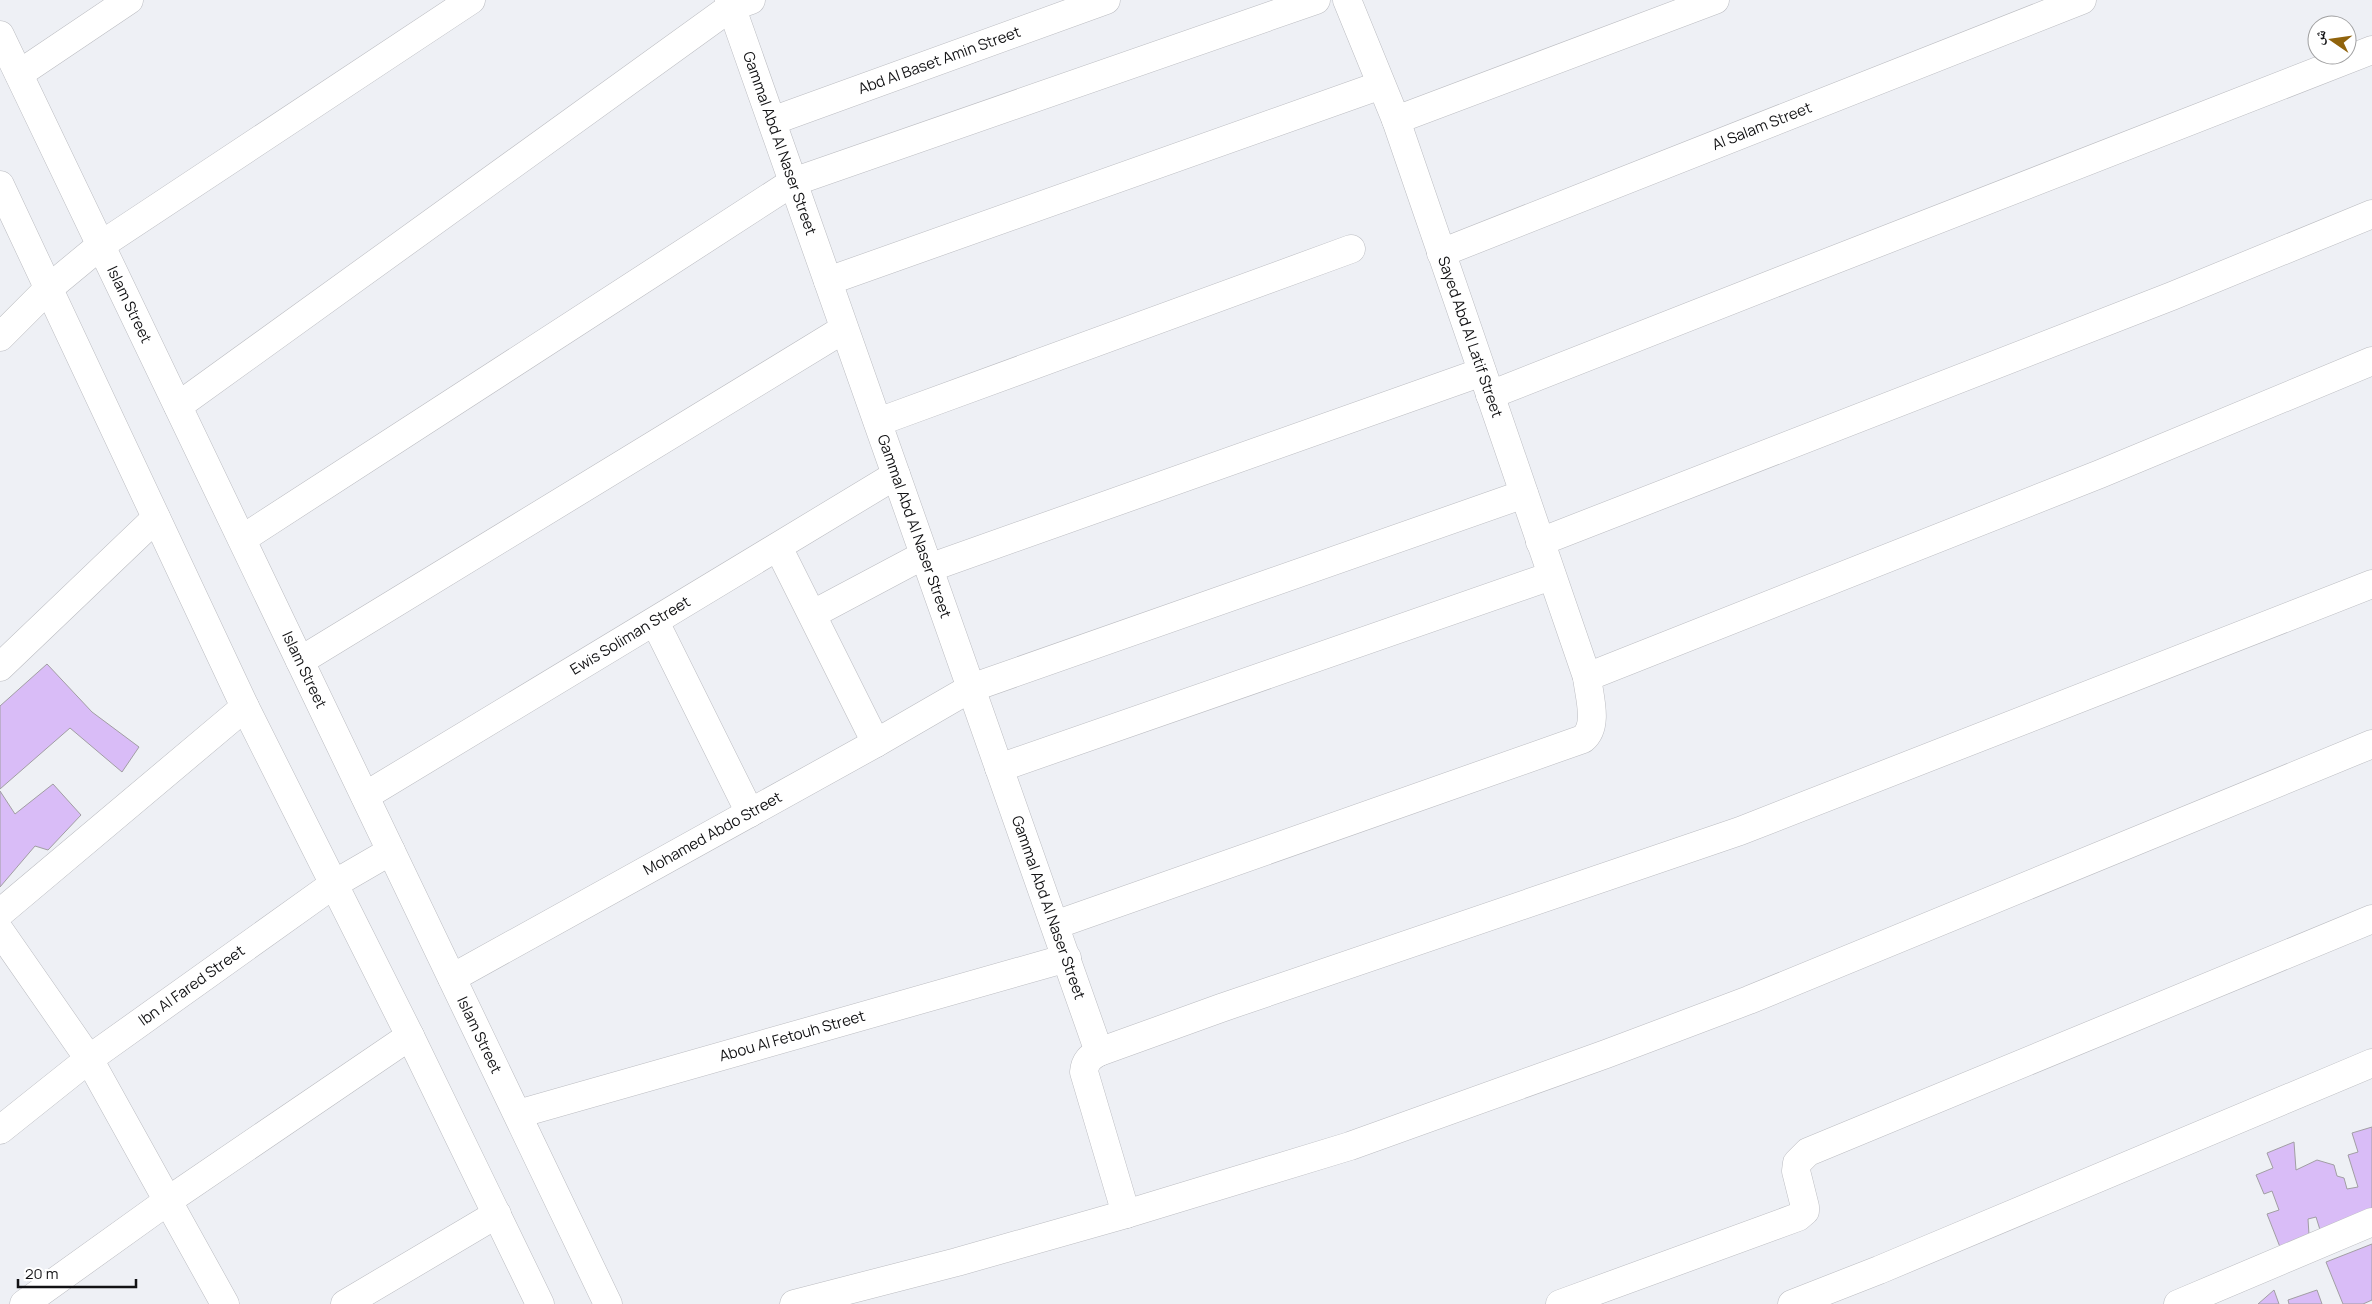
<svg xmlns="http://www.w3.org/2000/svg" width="2372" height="1304" font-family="Manrope,'Noto Naskh Arabic',sans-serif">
  <rect width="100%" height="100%" fill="#eef0f5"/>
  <g fill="#d9bcf7" stroke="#a19ea3">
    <polygon points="47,664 92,712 139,747 122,772 70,728 0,789 0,706"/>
    <polygon points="53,784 81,815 48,850 35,846 0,887 0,791 15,814"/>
    <polygon points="2372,1127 2372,1217 2321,1233 2316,1217 2308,1219 2309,1235 2280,1247 2267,1214 2279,1210 2272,1191 2264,1194 2256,1175 2273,1168 2267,1153 2294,1142 2296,1170 2317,1160 2334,1165 2337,1176 2344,1178 2347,1189 2358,1187 2348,1155 2358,1152 2352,1133"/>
    <polygon points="2372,1244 2372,1300 2363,1304 2343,1304 2326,1262"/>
    <polygon points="2274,1290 2279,1304 2258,1304"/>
    <polygon points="2317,1290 2322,1304 2289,1304 2288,1300"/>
  </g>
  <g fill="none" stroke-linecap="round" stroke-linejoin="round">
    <g stroke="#bbbcc1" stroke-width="29">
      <g id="minor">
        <path id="s1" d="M 729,0 L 1099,1052"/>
        <path id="s2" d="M 0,35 L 608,1304"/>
        <polyline points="19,74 129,0"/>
        <polyline points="1396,120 1715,0"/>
        <path id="s3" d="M 772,121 L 1106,0"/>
        <polyline points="0,185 245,707 410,1036 540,1304"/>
        <path id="s4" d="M 1441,253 L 2082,0"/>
        <polyline points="828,281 1381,85"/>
        <polyline points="0,337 49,288 101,245 471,0"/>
        <path d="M 1490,395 C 1784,280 2077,163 2372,50"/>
        <polyline points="178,406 731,7 751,0"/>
        <polyline points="878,422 1351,249"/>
        <polyline points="242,539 793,182 1316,0"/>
        <polyline points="1540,542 2172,296 2372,214"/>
        <polyline points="778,547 876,743"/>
        <polyline points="929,568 1482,372"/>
        <polyline points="813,614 924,555"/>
        <polyline points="655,622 750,813"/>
        <polyline points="300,661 844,329"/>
        <polyline points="0,667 156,518"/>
        <polyline points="1587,677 2100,474 2372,361"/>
        <polyline points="999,768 1551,576"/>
        <path id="s5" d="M 365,796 L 896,475"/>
        <polyline points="0,913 245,707"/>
        <path d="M 1055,925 L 1583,739 C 1599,726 1589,696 1587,677 L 1396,120 L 1347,0"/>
        <polyline points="0,931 89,1059 225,1304"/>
        <path id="s6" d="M 452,978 L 876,743 L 971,688 L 1524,494"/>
        <path id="s7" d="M 518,1114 L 1067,958"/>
        <path id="s8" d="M 0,1130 L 89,1059 L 334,884 L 391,851"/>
        <path d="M 1126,1214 L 1084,1072 C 1085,1061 1090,1057 1099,1052 L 1221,1008 L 1740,831 L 2372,584"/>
        <polyline points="24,1304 169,1200 410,1036"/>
        <polyline points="345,1304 497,1214"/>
        <polyline points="794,1304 957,1262 1126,1214 1350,1146 1606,1054 1749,1000 2372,744"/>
        <polyline points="1560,1304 1798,1217 1805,1211 1805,1207 1796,1171 1797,1163 1808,1152 2372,919"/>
        <polyline points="1792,1304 1879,1270 2372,1063"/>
        <polyline points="2178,1304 2372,1222"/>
      </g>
    </g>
    <use href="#minor" stroke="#fff" stroke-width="28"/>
  </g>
  <g text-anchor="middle" stroke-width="4" stroke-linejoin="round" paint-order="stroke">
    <g font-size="15" fill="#121214" stroke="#fff">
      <text dy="5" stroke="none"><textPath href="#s3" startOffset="178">Abd Al Baset Amin Street</textPath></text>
      <text dy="5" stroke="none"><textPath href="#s4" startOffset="345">Al Salam Street</textPath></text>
      <text dy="5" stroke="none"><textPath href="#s1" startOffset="152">Gammal Abd Al Naser Street</textPath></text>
      <text dy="5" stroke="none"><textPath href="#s2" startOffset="299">Islam Street</textPath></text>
      <text transform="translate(1470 337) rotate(71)" y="5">Sayed Abd Al Latif Street</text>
      <text dy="5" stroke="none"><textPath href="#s1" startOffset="558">Gammal Abd Al Naser Street</textPath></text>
      <text dy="5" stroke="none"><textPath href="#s5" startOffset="310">Ewis Soliman Street</textPath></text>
      <text dy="5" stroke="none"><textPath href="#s2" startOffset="704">Islam Street</textPath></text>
      <text dy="5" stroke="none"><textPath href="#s6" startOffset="298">Mohamed Abdo Street</textPath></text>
      <text dy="5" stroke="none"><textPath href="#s1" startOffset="962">Gammal Abd Al Naser Street</textPath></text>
      <text dy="5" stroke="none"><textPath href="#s8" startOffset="240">Ibn Al Fared Street</textPath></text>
      <text dy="5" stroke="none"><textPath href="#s2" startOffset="1109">Islam Street</textPath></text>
      <text dy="5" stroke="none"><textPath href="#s7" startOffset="285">Abou Al Fetouh Street</textPath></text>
    </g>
  </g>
  <g transform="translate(2332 40) rotate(283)"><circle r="24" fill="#ffffff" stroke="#a0a0a1"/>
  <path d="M0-4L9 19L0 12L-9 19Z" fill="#90630c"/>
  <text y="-8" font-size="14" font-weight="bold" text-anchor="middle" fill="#121214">ش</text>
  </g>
  <path d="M18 1279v8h118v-8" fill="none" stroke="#121214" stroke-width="2.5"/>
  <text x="25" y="1279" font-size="15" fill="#121214" stroke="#ffffff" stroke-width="4" paint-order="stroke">20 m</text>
</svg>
